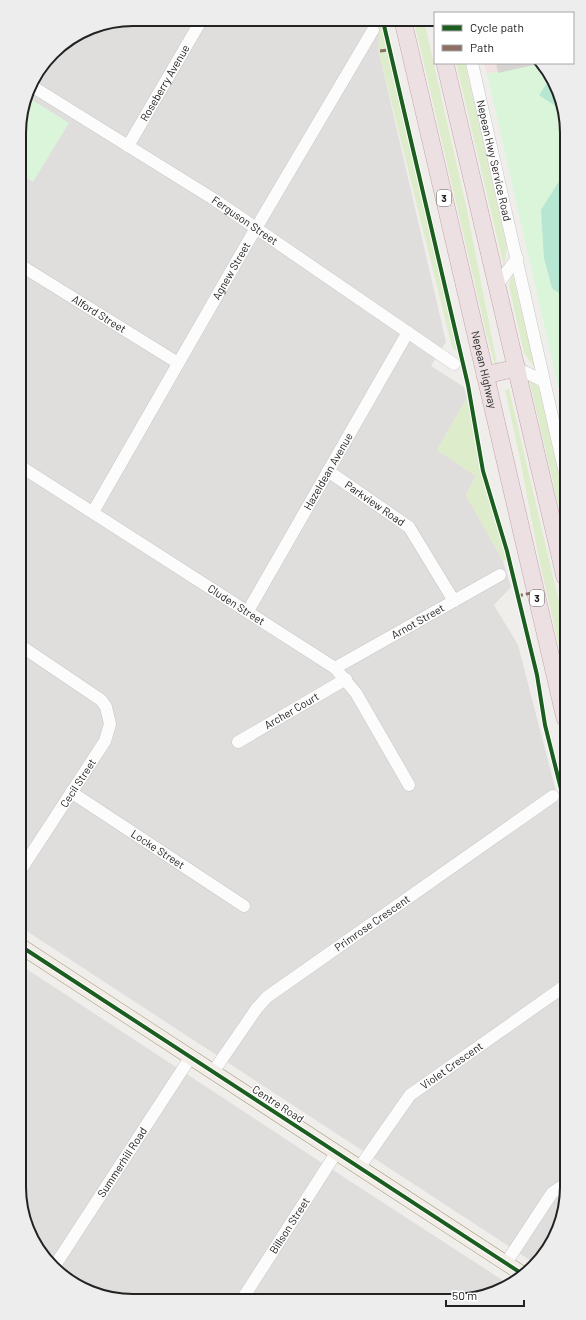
<svg xmlns="http://www.w3.org/2000/svg" width="586" height="1320" font-family="Barlow,sans-serif">
  <rect width="100%" height="100%" fill="#f0eeeb"/>
  <g fill="#dfdedc">
    <polygon points="133,19 377,21 380,37 378,48 446,342 431,366 464,387 467,398 437,450 476,476 466,495 503,561 511,587 494,605 518,645 566,830 567,1195 543,1257 536,1264 22,928 19,125 31,82 58,47 89,28"/>
    <polygon points="22,966 316,1159 510,1285 483,1297 111,1299 58,1273 23,1217"/>
  </g>
  <polygon fill="#f1e3e1" points="484,63 538,63 538,64 487,74"/>
  <g fill="#ddeccb">
    <polygon points="377,21 380,21 459,353 452,347 378,48 380,37"/>
    <polygon points="414,21 424,21 467,210 497,364 495,365 487,336"/>
    <polygon points="456,63 465,63 507,247 504,267"/>
    <polygon points="512,272 536,370 524,353 509,286"/>
    <polygon points="529,379 539,388 564,495 564,529"/>
    <polygon points="509,389 565,628 565,672 539,559 519,454 505,390"/>
    <polygon points="467,398 469,400 471,408 481,470 506,559 503,561 466,495 476,476 437,450"/>
  </g>
  <g fill="#daf5da">
    <polygon points="538,64 563,103 564,412 487,74"/>
    <polygon points="27,97 69,123 33,182 19,173 19,125"/>
  </g>
  <g fill="#b7e6d2">
    <polygon points="549,80 563,103 563,111 539,95"/>
    <polygon points="563,175 564,297 552,288 544,258 541,210"/>
  </g>
  <polygon fill="#d7d4d2" points="496,63 538,63 538,64 498,73"/>
  <g fill="none" stroke-linecap="round" stroke-linejoin="round">
    <g stroke="#c9c8c7" stroke-width="13">
      <g id="minor">
        <path id="s1" d="M 472,63 L 564,469"/>
        <path id="s2" d="M 30,85 L 215,200 L 454,364"/>
        <path id="s3" d="M 128,146 L 202,19"/>
        <path id="s4" d="M 20,265 L 178,363"/>
        <polyline points="498,284 517,258"/>
        <polyline points="517,368 543,381"/>
        <path id="s5" d="M 20,466 L 335,668 L 356,693 L 409,785"/>
        <path id="s6" d="M 328,471 L 409,527 L 454,601"/>
        <path id="s7" d="M 93,512 L 249,240 L 373,30"/>
        <path id="s8" d="M 248,611 L 408,332"/>
        <polyline points="21,646 101,700 106,707 110,724 105,741 22,868"/>
        <path id="s9" d="M 335,668 L 500,575"/>
        <path id="s10" d="M 238,742 L 346,679"/>
        <path id="s11" d="M 71,792 L 244,906"/>
        <path id="s12" d="M 213,1072 L 257,1008 L 267,997 L 553,796"/>
        <path id="s13" d="M 359,1168 L 410,1095 L 566,985"/>
        <polyline points="506,1263 552,1193 567,1183"/>
        <path id="s14" d="M 54,1267 L 190,1058"/>
        <polyline points="513,1284 519,1272"/>
        <path id="s15" d="M 243,1298 L 336,1153"/>
      </g>
    </g>
    <g stroke="#a79c86" stroke-width="16">
      <polyline id="major" points="22,947 524,1275"/>
    </g>
    <g stroke="#c5a2ac" stroke-width="18">
      <g id="highway">
        <path id="s16" d="M 403,21 L 565,718"/>
        <polyline points="445,63 565,577"/>
        <polyline points="485,375 517,368"/>
      </g>
    </g>
    <use href="#minor" stroke="#fdfcfc" stroke-width="12"/>
    <use href="#major" stroke="#f3ede7" stroke-width="15"/>
    <use href="#highway" stroke="#ece0e2" stroke-width="17"/>
    <g stroke="#8d6e63" stroke-width="3" stroke-dasharray="6 3" stroke-linecap="butt">
      <polyline points="380,51 389,50"/>
      <polyline points="517,596 536,592"/>
    </g>
    <g stroke="#fff" stroke-width="6">
      <g id="cycleway">
        <polyline points="383,21 468,385 483,471 507,551 537,675 545,725 565,805"/>
        <polyline points="22,947 524,1275"/>
      </g>
    </g>
    <use href="#cycleway" stroke="#1b5e20" stroke-width="4"/>
  </g>
  <g text-anchor="middle" stroke-width="3" stroke-linejoin="round" paint-order="stroke">
    <g fill="#fff" stroke="#646464" stroke-width="1">
      <rect x="437" y="190" width="14" height="16" rx="3"/>
      <rect x="530" y="590" width="14" height="16" rx="3"/>
    </g>
    <g font-size="10" font-weight="bold" fill="#222">
      <text x="444" y="202">3</text>
      <text x="537" y="602">3</text>
    </g>
    <g font-size="11" fill="#222" stroke="#fff">
      <text dy="4" stroke="none"><textPath href="#s3" startOffset="73">Roseberry Avenue</textPath></text>
      <text dy="4" stroke="none"><textPath href="#s1" startOffset="100">Nepean Hwy Service Road</textPath></text>
      <text dy="4" stroke="none"><textPath href="#s2" startOffset="254">Ferguson Street</textPath></text>
      <text dy="4" stroke="none"><textPath href="#s7" startOffset="278">Agnew Street</textPath></text>
      <text dy="4" stroke="none"><textPath href="#s4" startOffset="93">Alford Street</textPath></text>
      <text dy="4" stroke="none"><textPath href="#s16" startOffset="358">Nepean Highway</textPath></text>
      <text dy="4" stroke="none"><textPath href="#s8" startOffset="161">Hazeldean Avenue</textPath></text>
      <text dy="4" stroke="none"><textPath href="#s6" startOffset="57">Parkview Road</textPath></text>
      <text dy="4" stroke="none"><textPath href="#s5" startOffset="257">Cluden Street</textPath></text>
      <text dy="4" stroke="none"><textPath href="#s9" startOffset="95">Arnot Street</textPath></text>
      <text dy="4" stroke="none"><textPath href="#s10" startOffset="62">Archer Court</textPath></text>
      <text transform="translate(78 783) rotate(-57)" y="4">Cecil Street</text>
      <text dy="4" stroke="none"><textPath href="#s11" startOffset="104">Locke Street</textPath></text>
      <text dy="4" stroke="none"><textPath href="#s12" startOffset="221">Primrose Crescent</textPath></text>
      <text dy="4" stroke="none"><textPath href="#s13" startOffset="140">Violet Crescent</textPath></text>
      <text transform="translate(278 1104) rotate(33)" y="4">Centre Road</text>
      <text dy="4" stroke="none"><textPath href="#s14" startOffset="125">Summerhill Road</textPath></text>
      <text dy="4" stroke="none"><textPath href="#s15" startOffset="86">Billson Street</textPath></text>
    </g>
  </g>
  <path d="M0 0H586V1320H0ZM133 26H453A107 107 0 0 1 560 133V1187A107 107 0 0 1 453 1294H133A107 107 0 0 1 26 1187V133A107 107 0 0 1 133 26Z" fill="#ededed" fill-rule="evenodd"/>
  <path fill="none" stroke="#222" stroke-width="2" d="M133 26H453A107 107 0 0 1 560 133V1187A107 107 0 0 1 453 1294H133A107 107 0 0 1 26 1187V133A107 107 0 0 1 133 26Z"/>
  <rect x="434" y="12" width="140" height="52" fill="#ffffff" stroke="#a7a7a7"/>
  <rect x="442" y="25" width="20" height="6" fill="#1b5e20" stroke="#a7a7a7"/>
  <text x="470" y="32" font-size="12" fill="#222222">Cycle path</text>
  <rect x="442" y="45" width="20" height="6" fill="#8d6e63" stroke="#a7a7a7"/>
  <text x="470" y="52" font-size="12" fill="#222222">Path</text>
  <path d="M446 1300v6h78v-6" fill="none" stroke="#222222" stroke-width="2"/>
  <text x="452" y="1300" font-size="12" fill="#222222" stroke="#ffffff" stroke-width="3" paint-order="stroke">50 m</text>
</svg>
